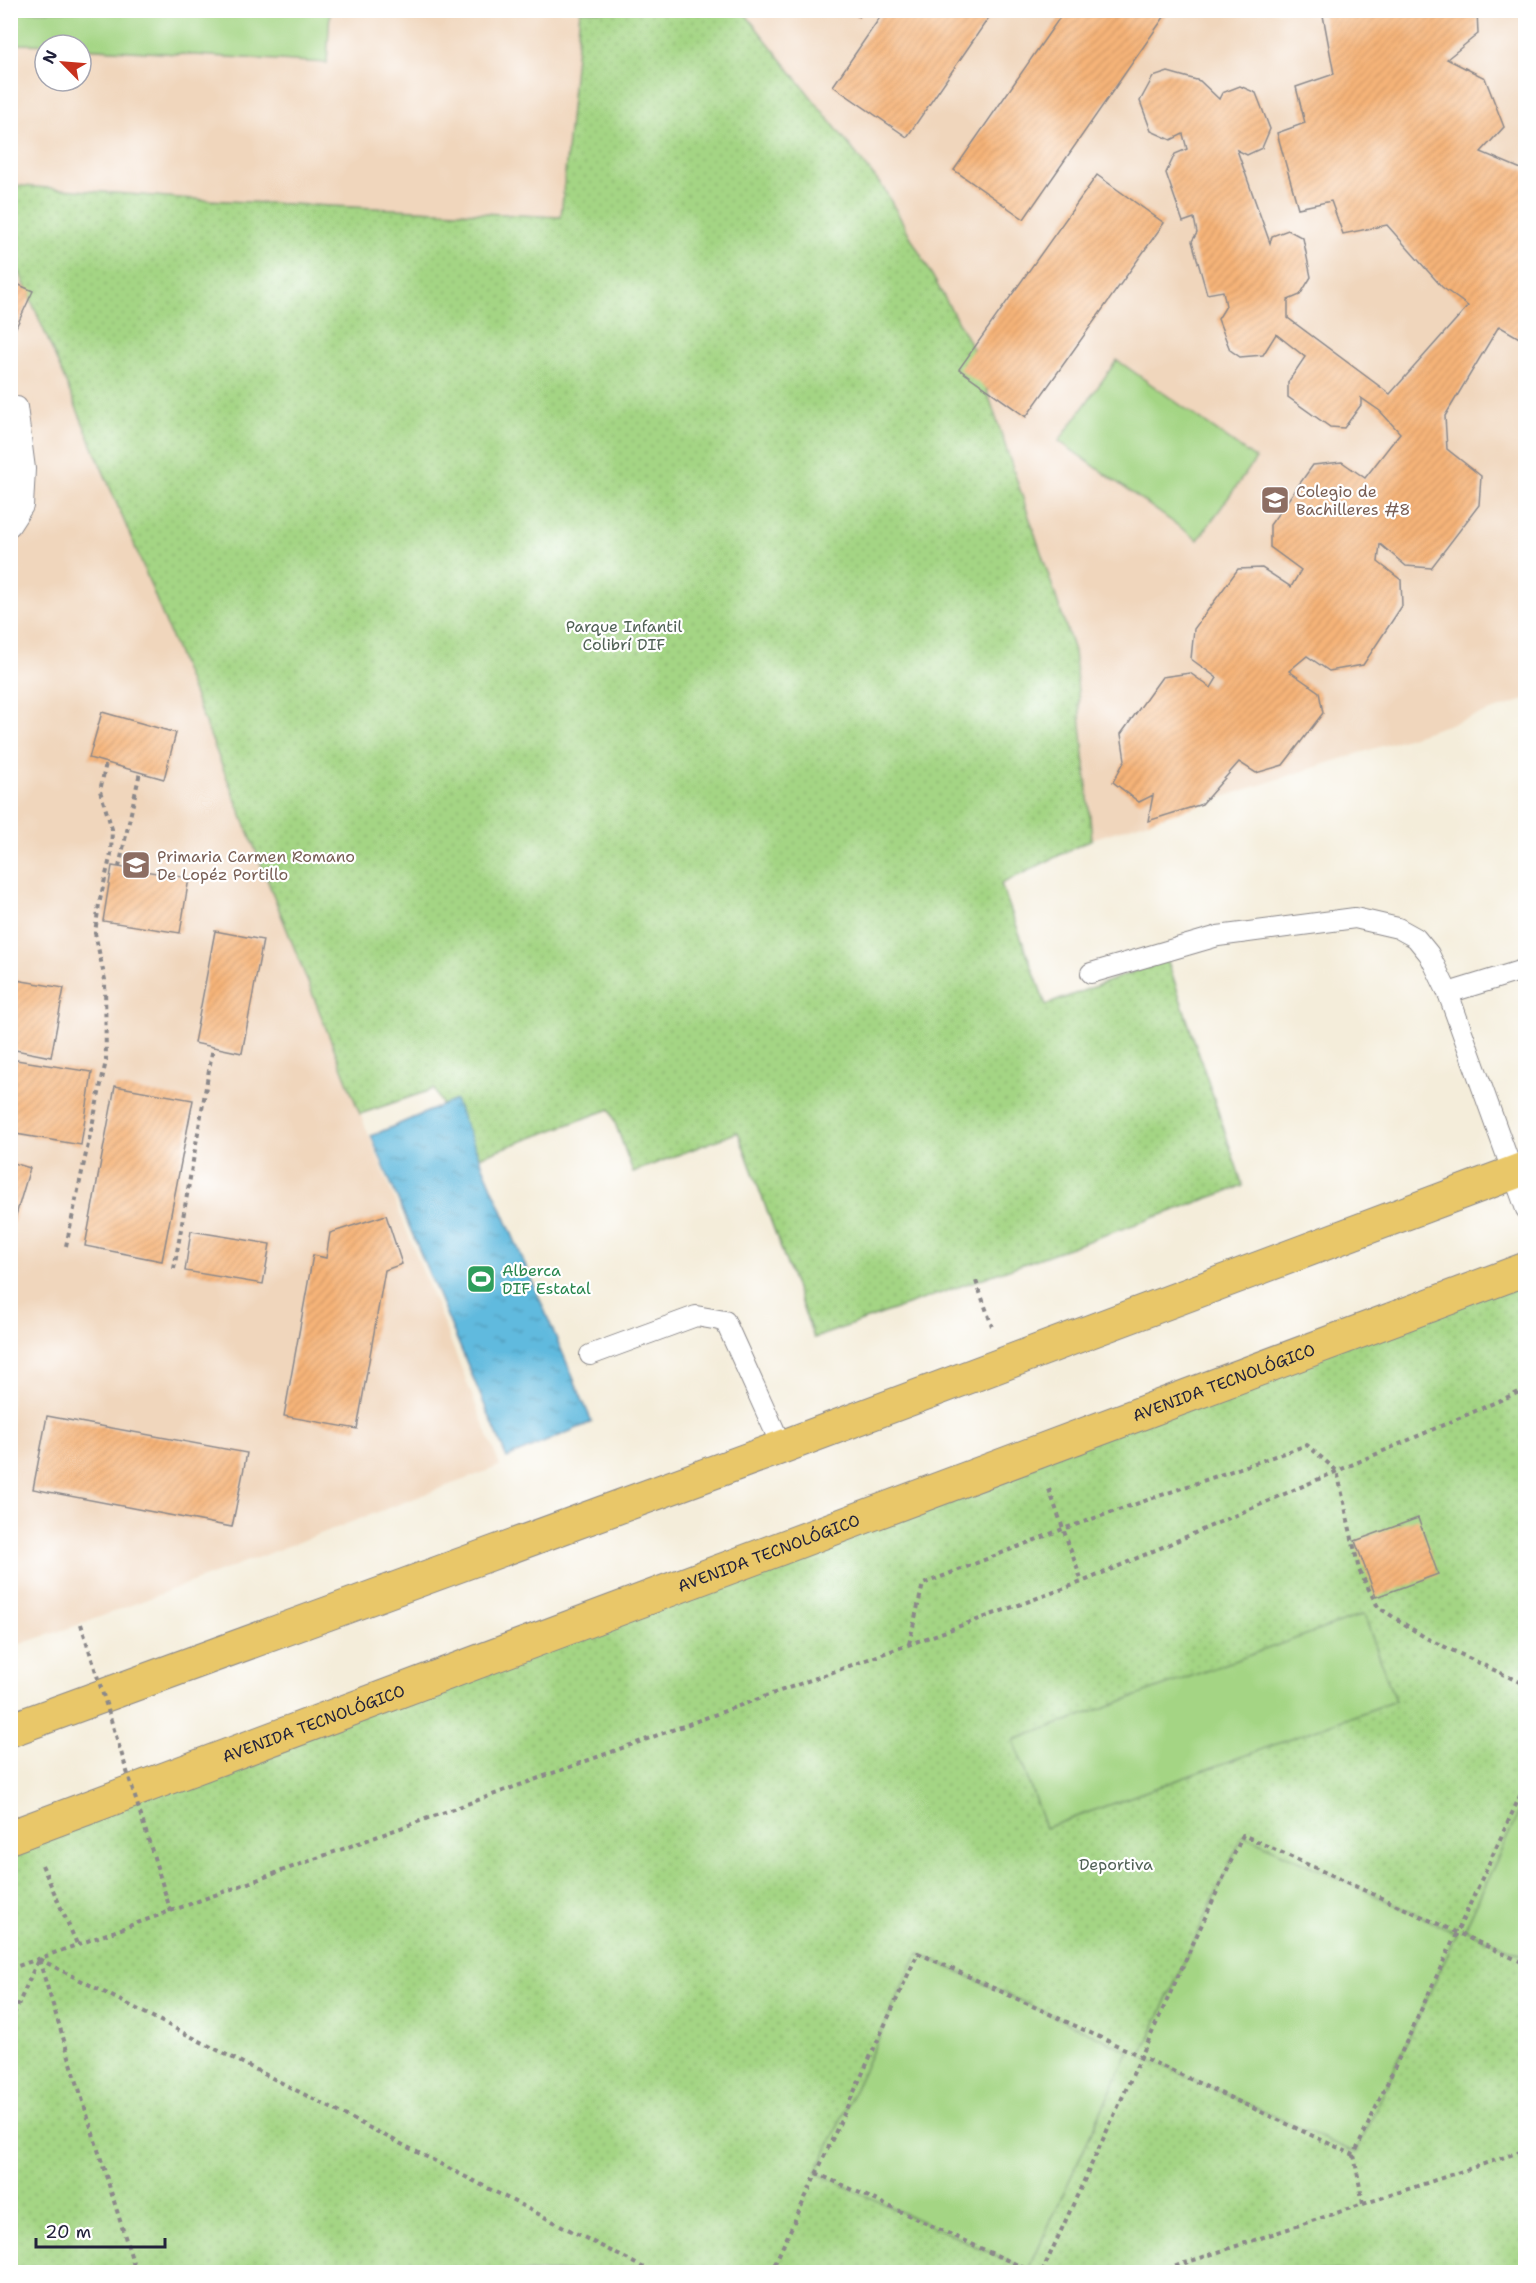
<svg xmlns="http://www.w3.org/2000/svg" width="1536" height="2283" font-family="'Shantell Sans',sans-serif">
  <defs>
    <pattern id="park-dots" width="8" height="8" patternUnits="userSpaceOnUse" patternTransform="scale(1.5)"><rect width="8" height="8" fill="#a4d584"/><path d="M2 2h.1M6 6h.1" fill="none" stroke="#8db773" stroke-width="1.8" stroke-linecap="round"/></pattern>
    <pattern id="water-ripples" width="26" height="14" patternUnits="userSpaceOnUse" patternTransform="scale(1.5)"><rect width="26" height="14" fill="#60bade"/><path d="M2 4q2-2 4 0t4 0M15 11q2-2 4 0t4 0" fill="none" stroke="#4f97b5"/></pattern>
    <pattern id="building-hatch" width="6" height="6" patternUnits="userSpaceOnUse" patternTransform="scale(1.5)"><rect width="6" height="6" fill="#f6b478"/><path d="M-1 1l2-2M0 6l6-6M5 7l2-2" fill="none" stroke="#d39a69"/></pattern>
  </defs>
  <rect width="100%" height="100%" fill="#fff"/>
  <filter id="ink" filterUnits="userSpaceOnUse"><feTurbulence type="fractalNoise" baseFrequency=".0167" numOctaves="2"/><feDisplacementMap in="SourceGraphic" scale="12" xChannelSelector="R" yChannelSelector="G"/><feConvolveMatrix kernelMatrix="1 2 1 2 8 2 1 2 1" color-interpolation-filters="sRGB"/></filter>
  <filter id="wash" filterUnits="userSpaceOnUse"><feTurbulence type="fractalNoise" baseFrequency=".008" numOctaves="4" result="noise"/><feDisplacementMap in="SourceGraphic" scale="24" xChannelSelector="R" yChannelSelector="G"/><feGaussianBlur stdDeviation="1.35" result="paint"/><feColorMatrix in="noise" values="0 0 0 0 0 0 0 0 0 0 0 0 0 0 0 0 0 1.4 0 .05"/><feComposite in="paint" operator="in"/></filter>
  <g filter="url(#wash)">
    <rect width="100%" height="100%" fill="#f4edda"/>
    <g fill="#f0d6bc" fill-rule="evenodd">
      <path d="M 10,11 L 580,11 L 561,217 L 207,200 L 11,185 ZM 45,45 L 81,45 L 81,81 L 45,81 Z"/>
      <polygon points="743,11 1525,11 1525,700 1092,839 1074,651 884,189"/>
      <polygon points="10,252 143,566 500,1466 81,1624 11,1647"/>
    </g>
    <g fill="url(#park-dots)" stroke="#637c60" stroke-width="1.5">
      <polygon points="580,11 743,11 884,189 973,349 1074,651 1092,839 1001,884 1046,1005 1167,959 1243,1186 814,1338 738,1132 633,1172 610,1109 471,1160 434,1089 360,1114 143,566 11,252 10,185 207,200 561,217"/>
      <polygon points="1525,1276 1525,2272 11,2272 10,1837"/>
    </g>
    <g fill="#a4d584" stroke="#637c60" stroke-width="1.5">
      <polygon points="10,11 330,11 327,63 81,48 81,45 11,44"/>
      <polygon points="1117,360 1256,459 1198,540 1059,441"/>
      <polygon points="1364,1614 1395,1701 1045,1828 1014,1740"/>
      <polygon points="1525,1799 1525,1957 1465,1929"/>
      <polygon points="1243,1835 1457,1933 1356,2153 1141,2056"/>
      <polygon points="918,1953 1129,2051 1028,2270 816,2173"/>
    </g>
    <polygon fill="url(#water-ripples)" stroke="#416e8c" stroke-width="1.5" points="455,1100 592,1422 507,1458 371,1136"/>
    <g id="blocks">
      <g fill="url(#building-hatch)">
        <polygon points="849,10 864,10 859,17"/>
        <polygon points="885,10 994,10 907,137 833,86"/>
        <polygon points="1065,10 1169,10 1024,219 954,170"/>
        <polygon points="1322,10 1477,10 1478,34 1447,59 1485,78 1504,127 1481,152 1526,171 1526,342 1499,326 1445,416 1447,449 1481,476 1479,505 1431,568 1406,566 1380,544 1378,562 1401,580 1402,606 1363,665 1329,671 1307,656 1289,671 1319,692 1323,713 1283,765 1256,773 1239,762 1202,804 1148,821 1153,795 1139,802 1113,782 1125,760 1121,734 1162,677 1190,673 1211,688 1217,678 1191,659 1194,629 1238,569 1262,568 1291,587 1301,570 1270,547 1270,525 1313,465 1342,462 1365,478 1400,433 1380,411 1361,398 1361,405 1344,428 1330,427 1288,397 1288,382 1305,357 1276,334 1263,355 1240,357 1230,350 1218,319 1226,306 1223,291 1207,294 1192,241 1197,233 1194,218 1183,222 1166,173 1175,154 1187,149 1183,134 1171,140 1151,131 1140,101 1153,77 1168,72 1200,81 1219,99 1222,93 1240,86 1256,93 1270,129 1262,148 1247,155 1237,150 1270,243 1272,236 1288,230 1303,238 1311,277 1300,295 1288,300 1288,318 1390,394 1468,306 1442,287 1387,225 1343,234 1331,201 1298,208 1277,133 1305,123 1296,87 1334,74"/>
        <polygon points="1097,175 1164,223 1026,417 959,369"/>
        <polygon points="10,281 33,291 10,340"/>
        <polygon points="102,712 176,733 164,779 89,758"/>
        <polygon points="112,866 189,878 180,933 103,921"/>
        <polygon points="215,931 263,940 242,1053 194,1043"/>
        <polygon points="10,979 64,988 51,1057 10,1049"/>
        <polygon points="10,1059 92,1072 81,1145 10,1133"/>
        <polygon points="115,1086 193,1100 162,1261 85,1246"/>
        <polygon points="10,1162 30,1168 11,1232 10,1232"/>
        <polygon points="386,1215 402,1264 385,1270 357,1429 284,1416 313,1255 326,1258 330,1233"/>
        <polygon points="191,1231 270,1244 263,1284 185,1271"/>
        <polygon points="47,1416 247,1453 232,1527 33,1489"/>
        <polygon points="1418,1518 1438,1574 1376,1597 1355,1541"/>
      </g>
    </g>
  </g>
  <g filter="url(#ink)">
    <use href="#blocks" fill-opacity="0" stroke="#8b888a" stroke-width="1.5"/>
    <g fill="none" stroke-linecap="round" stroke-linejoin="round">
      <g stroke="#8b888a" stroke-width="22">
        <g id="service">
          <polyline points="10,526 23,506 25,469 17,407"/>
          <polyline points="1091,973 1218,936 1355,918 1398,928 1416,938 1429,954 1448,993 1526,1209"/>
          <polyline points="1448,993 1526,969"/>
          <polyline points="590,1355 696,1316 725,1321 782,1447"/>
        </g>
      </g>
      <g stroke="#8b888a" stroke-width="35">
        <g id="primary">
          <polyline points="10,1730 782,1447 1526,1168"/>
          <path id="s1" d="M 10,1837 L 1526,1269"/>
        </g>
      </g>
      <g stroke="#8b888a" stroke-width="4" stroke-dasharray="4.5 4.5" stroke-linecap="butt">
        <polyline points="119,867 140,772"/>
        <polyline points="66,1246 106,1061 105,980 95,933 99,904 111,854 112,829 100,791 106,763"/>
        <polyline points="174,1269 213,1047"/>
        <polyline points="976,1281 992,1326"/>
        <polyline points="1049,1489 1082,1582"/>
        <polyline points="909,1644 923,1584 1063,1529 1307,1445 1337,1471 1359,1570 1378,1607 1426,1638 1526,1685"/>
        <polyline points="42,1865 77,1944"/>
        <polyline points="39,1959 652,2272"/>
        <polyline points="39,1960 136,2272"/>
        <polyline points="10,1969 1082,1582 1526,1389"/>
        <polyline points="10,2023 38,1960"/>
        <polyline points="1354,2155 1363,2204"/>
        <polyline points="816,2173 1033,2272"/>
        <polyline points="771,2272 918,1953 1354,2155 1526,1783"/>
        <polyline points="1042,2272 1243,1835 1526,1964"/>
        <polyline points="1158,2272 1526,2150"/>
      </g>
      <use href="#service" stroke="#fff" stroke-width="20"/>
      <use href="#primary" stroke="#e9c769" stroke-width="33"/>
      <polyline stroke="#8b888a" stroke-width="4" stroke-dasharray="4.5 4.5" stroke-linecap="butt" points="81,1624 171,1912"/>
    </g>
  </g>
  <defs>
    <g id="school-square" transform="scale(1.5)"><rect x="-9" y="-9" width="18" height="18" rx="4" fill="#8d6e63" stroke="#fff"/><path d="M0-5L7-2L0 1L-7-2ZM-4 1L0 2.5L4 1V4Q0 6-4 4Z" fill="#fff"/></g>
    <g id="stadium-square" transform="scale(1.5)"><rect x="-9" y="-9" width="18" height="18" rx="4" fill="#2e9e5b" stroke="#fff"/><path d="M0-5a6.5 5 0 1 0 0 10a6.5 5 0 1 0 0-10ZM-3.5-1.8h7v3.6h-7Z" fill="#fff"/></g>
  </defs>
  <g fill-rule="evenodd">
    <use href="#school-square" x="1275" y="500"/>
    <use href="#school-square" x="136" y="865"/>
    <use href="#stadium-square" x="481" y="1279"/>
  </g>
  <g text-anchor="middle" stroke-width="4.5" stroke-linejoin="round" paint-order="stroke">
    <g font-size="16" fill="#785e54" stroke="#fff" text-anchor="start">
      <text x="1296" y="497">Colegio de<tspan x="1296" dy="18">Bachilleres #8</tspan></text>
      <text x="157" y="862">Primaria Carmen Romano<tspan x="157" dy="18">De Lopéz Portillo</tspan></text>
    </g>
    <g font-size="16" fill="#506155" stroke="#fff">
      <text x="624" y="632">Parque Infantil<tspan x="624" dy="18">Colibrí DIF</tspan></text>
      <text x="1116" y="1870">Deportiva</text>
    </g>
    <g font-size="16" fill="#27864d" stroke="#fff" text-anchor="start">
      <text x="502" y="1276">Alberca<tspan x="502" dy="18">DIF Estatal</tspan></text>
    </g>
    <g font-size="16" fill="#22223b" stroke="#fff">
      <text dy="6" stroke="none"><textPath href="#s1" startOffset="1296">AVENIDA TECNOLÓGICO</textPath></text>
      <text dy="6" stroke="none"><textPath href="#s1" startOffset="810">AVENIDA TECNOLÓGICO</textPath></text>
      <text dy="6" stroke="none"><textPath href="#s1" startOffset="324">AVENIDA TECNOLÓGICO</textPath></text>
    </g>
  </g>
  <rect width="1536" height="2283" fill="none" stroke="#fff" stroke-width="36"/>
  <g transform="translate(63 63) rotate(295)"><circle r="28" fill="#ffffff" stroke="#a7a7b1" stroke-width="1.5"/>
  <path d="M0-4.5L10 22L0 15L-10 22Z" fill="#c8321e"/>
  <text y="-9" font-size="16" font-weight="bold" text-anchor="middle" fill="#22223b">N</text>
  </g>
  <path d="M36 2238v9h129v-9" fill="none" stroke="#22223b" stroke-width="3"/>
  <text x="45" y="2238" font-size="18" fill="#22223b" stroke="#ffffff" stroke-width="4.5" paint-order="stroke">20 m</text>
</svg>
